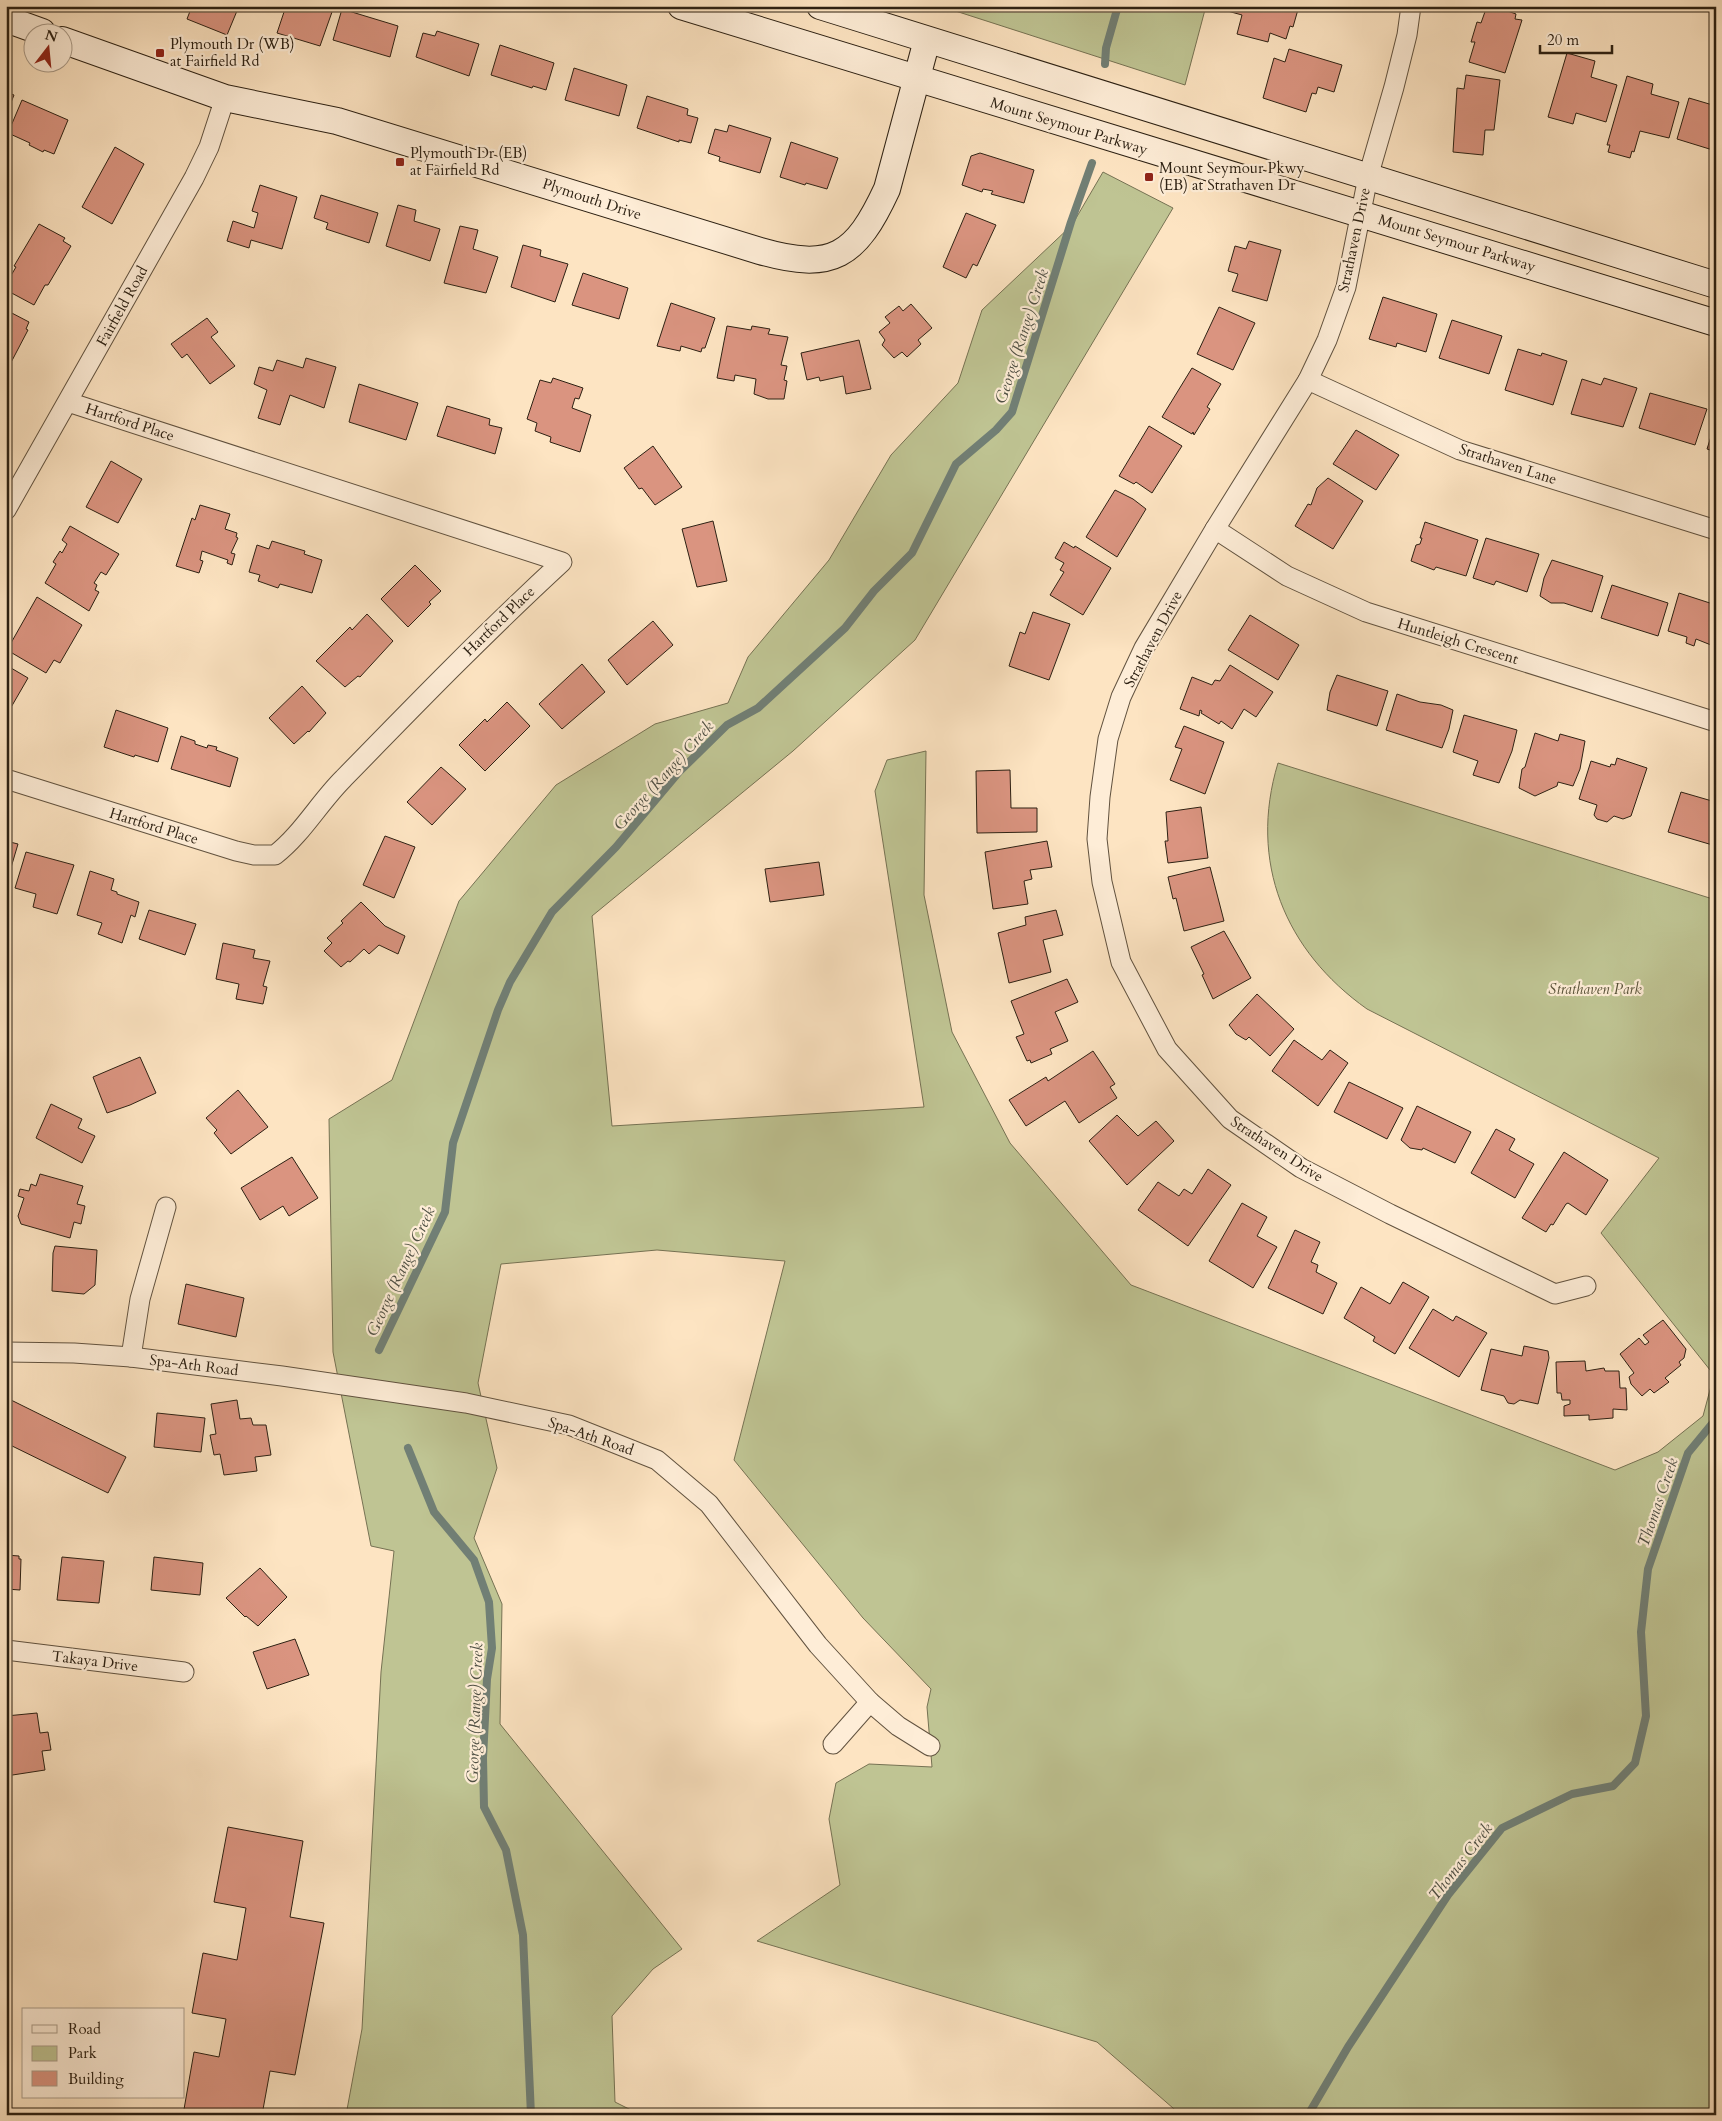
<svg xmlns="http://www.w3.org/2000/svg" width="1722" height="2121" font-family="Cardo,serif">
  <rect width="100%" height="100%" fill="#fde4c2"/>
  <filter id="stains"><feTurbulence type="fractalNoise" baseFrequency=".004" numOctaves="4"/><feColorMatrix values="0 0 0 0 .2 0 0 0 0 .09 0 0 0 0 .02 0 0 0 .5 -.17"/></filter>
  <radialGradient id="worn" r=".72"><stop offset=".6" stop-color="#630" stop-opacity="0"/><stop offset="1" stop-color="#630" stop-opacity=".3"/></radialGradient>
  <g fill="#bfc493" stroke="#767253">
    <polygon points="940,6 1206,6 1185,85"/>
    <path d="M 1103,172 L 1173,208 L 915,640 L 793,751 L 592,916 L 612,1126 L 924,1107 L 875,791 L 887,760 L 926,751 L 924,895 L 952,1032 L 1010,1143 L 1131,1285 L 1615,1470 L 1658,1452 L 1703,1416 L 1714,1375 L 1601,1233 L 1659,1158 L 1367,1009 C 1285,951 1248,862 1278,763 L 1716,900 L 1716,2115 L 1181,2115 L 1097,2042 L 757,1941 L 840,1885 L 829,1819 L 836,1783 L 869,1764 L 932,1767 L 927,1707 L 931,1689 L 863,1618 L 734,1460 L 785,1261 L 657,1250 L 501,1264 L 478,1383 L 497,1468 L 474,1538 L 502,1604 L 500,1724 L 682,1949 L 653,1969 L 612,2016 L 615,2102 L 641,2115 L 346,2115 L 362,2029 L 381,1672 L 394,1551 L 371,1546 L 333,1352 L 329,1119 L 392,1080 L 459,901 L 556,785 L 655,724 L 728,703 L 748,657 L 829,560 L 891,455 L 958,383 L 982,310 L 1072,225 Z"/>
  </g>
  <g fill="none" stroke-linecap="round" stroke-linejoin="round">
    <g stroke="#717f75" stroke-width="8">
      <polyline points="1105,64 1106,48 1118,6"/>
      <polyline points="379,1350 445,1212 453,1143 498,1010 510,982 552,912 616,847 679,772 727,725 758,708 845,628 874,591 912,553 956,464 996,430 1012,412 1071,222 1092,163"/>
      <polyline points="408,1448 434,1512 474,1560 489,1602 492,1648 487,1679 483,1758 484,1807 506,1850 523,1935 531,2115"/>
      <polyline points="1308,2115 1348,2047 1448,1895 1502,1828 1572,1794 1613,1786 1635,1763 1646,1716 1641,1632 1648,1569 1688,1453 1716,1419"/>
    </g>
  </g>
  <g fill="#da9480" stroke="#2d2113">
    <polygon points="192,6 239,6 227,35 187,19"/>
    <polygon points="286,6 312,6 332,12 320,46 277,33"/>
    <polygon points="1299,6 1293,27 1290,26 1286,39 1270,33 1268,42 1237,34 1242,15 1213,7"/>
    <polygon points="1487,6 1494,6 1516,14 1515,19 1522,20 1505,73 1469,62 1475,42 1471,42 1477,22 1481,23"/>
    <polygon points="342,9 398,26 390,57 333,40"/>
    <polygon points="437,31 479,44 469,76 416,57 423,33 435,36"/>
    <polygon points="500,45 554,63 546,90 533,86 532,88 491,75"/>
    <polygon points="1289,49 1342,65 1334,92 1318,87 1316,94 1312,93 1306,112 1263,98 1274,58 1285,62"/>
    <polygon points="1567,53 1595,61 1591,77 1617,85 1606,122 1576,113 1573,124 1548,117"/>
    <polygon points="574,68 627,85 619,116 565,100"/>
    <polygon points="1466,75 1500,80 1494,130 1485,130 1483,155 1453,152 1457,88 1464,89"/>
    <polygon points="1627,76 1653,84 1651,94 1679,102 1669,138 1640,131 1634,152 1632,151 1630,158 1608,152 1610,145 1607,145"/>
    <polygon points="6,92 14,95 6,115"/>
    <polygon points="647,96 688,109 687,115 698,118 691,143 679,140 679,142 637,128"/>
    <polygon points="1689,98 1716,106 1716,151 1677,139"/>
    <polygon points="22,100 68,120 54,154 44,150 43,152 29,145 30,143 8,133"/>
    <polygon points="729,125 771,138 760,173 719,161 720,157 708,153 715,129 727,132"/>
    <polygon points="791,142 838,158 827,189 806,183 805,185 780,177"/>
    <polygon points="115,147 144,164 112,224 82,207"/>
    <polygon points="980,153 1034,170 1024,203 991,194 993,191 983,189 982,192 962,185 971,156"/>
    <polygon points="260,185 297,197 282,249 251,240 249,248 227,241 233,221 254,228 258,213 252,211"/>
    <polygon points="321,195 378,213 369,243 326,229 328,223 314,218"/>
    <polygon points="398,205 416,210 414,221 440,229 430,261 386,246"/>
    <polygon points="966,213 996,225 977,266 973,264 966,278 943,267"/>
    <polygon points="39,224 65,238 63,241 71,246 48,285 45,285 34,305 6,290 6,284 16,267 14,266"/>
    <polygon points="460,226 478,230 473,249 498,257 486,293 444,283"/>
    <polygon points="1249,241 1281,250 1267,301 1232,291 1238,274 1228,271 1235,246 1246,249"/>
    <polygon points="523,245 541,250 540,256 568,264 555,302 511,287"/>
    <polygon points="583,273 628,288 619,319 572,305"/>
    <polygon points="1383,297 1437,314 1426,352 1397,343 1396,347 1369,339"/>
    <polygon points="671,303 715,318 705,348 702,348 701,352 681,346 680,351 657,346"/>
    <polygon points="911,304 932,328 918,340 921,344 907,357 902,352 894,358 882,345 885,340 879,332 890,323 885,317 899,306 903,311"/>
    <polygon points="1219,307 1255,323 1233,370 1197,354"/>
    <polygon points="6,310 29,322 26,329 28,330 6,372"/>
    <polygon points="207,318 218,332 211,337 235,366 210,384 187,354 182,358 171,344"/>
    <polygon points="1452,320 1502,336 1489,374 1439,358"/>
    <polygon points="727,326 751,330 752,326 770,329 768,334 788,337 781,365 787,366 784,380 787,381 784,399 768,399 754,394 756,379 735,375 734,381 717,378"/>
    <polygon points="859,340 871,389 846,394 843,376 820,381 819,377 807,380 801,353"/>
    <polygon points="1518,349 1541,356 1542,353 1567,361 1553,405 1505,390"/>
    <polygon points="306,358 336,367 324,408 290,395 280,425 258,418 267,390 254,384 259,367 273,371 277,360 303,368"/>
    <polygon points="1192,368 1221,384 1207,407 1210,409 1194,435 1193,432 1192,434 1162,417"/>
    <polygon points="553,378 583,388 579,399 575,398 572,408 591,415 580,452 550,442 551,437 535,431 537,423 527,419 540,380 551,383"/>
    <polygon points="1604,378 1637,388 1623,427 1571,414 1582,379 1601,385"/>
    <polygon points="359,384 418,403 406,440 349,422"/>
    <polygon points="1650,393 1707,409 1695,445 1639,428"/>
    <polygon points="447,406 490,419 489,425 502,428 495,454 437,436"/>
    <polygon points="1716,421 1716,452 1707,449"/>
    <polygon points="1149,426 1182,446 1152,493 1136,482 1134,484 1119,476"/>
    <polygon points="1356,430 1399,455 1376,490 1333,464"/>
    <polygon points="653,446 682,487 655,505 642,488 639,489 624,468"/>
    <polygon points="111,461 142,479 118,523 86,507"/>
    <polygon points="1328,478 1363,501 1333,549 1295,526 1308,504 1311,505 1317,488"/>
    <polygon points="1115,490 1133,499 1146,509 1117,557 1086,537"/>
    <polygon points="200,505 230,514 225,529 237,533 236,537 238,538 231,553 235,554 232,565 227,563 228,560 202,551 200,560 203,561 199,573 176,566 192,518 195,520"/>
    <polygon points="713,521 727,581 697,587 682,529"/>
    <polygon points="1425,522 1478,540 1466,576 1436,567 1434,570 1411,561 1416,545 1420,544 1422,538 1420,538"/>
    <polygon points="70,526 119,554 106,575 101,572 94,583 97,585 95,590 99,592 89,611 45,583 56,564 53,562 60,551 62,553 67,544 62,540"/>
    <polygon points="1486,538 1539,554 1527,592 1496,581 1494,585 1473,578"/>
    <polygon points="272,541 305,551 304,554 322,560 312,593 280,584 278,588 258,581 260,575 249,572 257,545 269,549"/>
    <polygon points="1064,542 1074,548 1075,546 1111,568 1083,615 1050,595 1064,572 1060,570 1064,563 1055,558"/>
    <polygon points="1552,560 1603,576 1592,612 1564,603 1551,603 1540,596 1544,578"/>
    <polygon points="415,565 441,591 429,602 431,604 408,627 381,599"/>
    <polygon points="1612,585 1668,603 1658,636 1601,618"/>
    <polygon points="1679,593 1716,605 1716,647 1696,639 1694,646 1686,643 1687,637 1668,631"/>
    <polygon points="37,597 82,625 60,663 54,660 46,673 7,650"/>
    <polygon points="1033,612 1070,624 1049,680 1009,666 1020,632 1025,634"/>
    <polygon points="367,614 393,641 360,677 358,676 345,687 316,661 350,627 352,630"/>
    <polygon points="1250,615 1299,645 1278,680 1228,650"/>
    <polygon points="653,621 673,645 627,685 608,660"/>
    <polygon points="582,664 605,692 562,729 539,704"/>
    <polygon points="6,665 28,678 6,716"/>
    <polygon points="1230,665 1273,692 1256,717 1244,709 1232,729 1221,721 1219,724 1201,713 1202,711 1200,710 1199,716 1180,709 1192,677 1212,685 1215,680 1220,681"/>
    <polygon points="1337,675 1388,691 1377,726 1327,710 1330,692"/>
    <polygon points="302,686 326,713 309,732 308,731 294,744 269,718"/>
    <polygon points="1397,694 1420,702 1441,705 1453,710 1449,729 1442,748 1386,730"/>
    <polygon points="507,702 530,726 485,771 459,745 485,719 487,722"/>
    <polygon points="116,710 168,728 158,762 135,755 134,757 104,747"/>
    <polygon points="1464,715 1517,730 1512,751 1499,783 1473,775 1478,761 1453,752"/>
    <polygon points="1184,726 1224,742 1205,794 1170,780 1182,749 1175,747"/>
    <polygon points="1535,733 1558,741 1560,734 1585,741 1580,769 1573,786 1558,782 1557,786 1535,796 1519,788 1522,769 1525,767"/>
    <polygon points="181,736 195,741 195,744 207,748 208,745 217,747 216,750 238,758 230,787 171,769"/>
    <polygon points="1617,758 1647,768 1631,816 1623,819 1614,816 1607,822 1597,819 1594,815 1597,805 1579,799 1591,761 1610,767 1611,764 1615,765"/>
    <polygon points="441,767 466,789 432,825 407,802"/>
    <polygon points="1010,770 1011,808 1037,808 1037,832 977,833 976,771"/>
    <polygon points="1716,788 1716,846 1668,832 1681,792 1712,801"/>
    <polygon points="1201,807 1208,858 1168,863 1165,841 1168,841 1166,812"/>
    <polygon points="385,836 415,847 394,898 363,885"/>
    <polygon points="6,841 18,844 10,871 6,870"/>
    <polygon points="1047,841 1052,867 1030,870 1032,879 1024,881 1028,904 993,909 985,852"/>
    <polygon points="26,852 74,865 57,914 33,907 36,894 15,888"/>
    <polygon points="819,862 824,895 770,902 765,869"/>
    <polygon points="1210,867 1224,921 1184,931 1176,898 1173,899 1168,877"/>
    <polygon points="90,871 114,879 111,890 117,892 117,894 139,902 135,917 131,915 122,943 98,934 102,923 77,915"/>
    <polygon points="361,902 385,926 405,936 398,954 379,945 369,954 364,949 350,962 348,961 341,967 324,951 332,943 327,938 343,923 341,921"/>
    <polygon points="149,910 196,924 185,955 139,939"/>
    <polygon points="1056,910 1063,935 1043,940 1051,972 1009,983 998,933 1026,925 1025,917"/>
    <polygon points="1224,931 1251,978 1213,999 1202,975 1204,974 1191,947"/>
    <polygon points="223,943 255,950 253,958 270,961 263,986 267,987 263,1004 236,999 239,984 216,979"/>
    <polygon points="1067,979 1078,1002 1055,1012 1068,1041 1050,1049 1052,1054 1031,1063 1030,1060 1027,1061 1016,1037 1024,1034 1011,1001"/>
    <polygon points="1257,994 1294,1029 1270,1056 1249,1037 1246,1040 1236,1034 1229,1025"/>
    <polygon points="1294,1040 1322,1060 1330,1050 1348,1063 1318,1106 1272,1071"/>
    <polygon points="1093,1051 1115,1084 1110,1087 1117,1098 1079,1123 1065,1101 1026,1126 1009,1100 1046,1077 1048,1081"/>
    <polygon points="140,1057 156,1093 130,1105 107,1113 93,1077"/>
    <polygon points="1349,1082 1403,1108 1387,1139 1334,1112"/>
    <polygon points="238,1090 268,1127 231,1154 214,1133 217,1130 206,1118"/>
    <polygon points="51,1104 82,1119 78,1128 95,1136 82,1163 36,1138"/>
    <polygon points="1417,1106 1471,1132 1455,1163 1423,1148 1422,1150 1410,1148 1401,1140"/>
    <polygon points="1117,1115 1138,1136 1156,1121 1174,1141 1127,1185 1089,1141"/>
    <polygon points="1496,1129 1515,1139 1509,1150 1534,1164 1515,1198 1471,1173"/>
    <polygon points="1564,1152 1608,1180 1586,1215 1568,1203 1566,1204 1553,1225 1551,1224 1546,1232 1522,1218"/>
    <polygon points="292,1157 318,1198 289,1216 283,1206 260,1220 241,1188"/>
    <polygon points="1208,1169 1231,1185 1188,1246 1138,1210 1158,1182 1179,1196 1184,1189 1192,1194"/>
    <polygon points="40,1174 83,1186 77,1204 85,1206 81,1224 74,1222 70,1238 21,1224 18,1216 24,1198 18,1196 20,1189 29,1191 31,1184 36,1186"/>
    <polygon points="1242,1203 1267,1217 1257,1236 1277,1247 1253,1288 1209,1261"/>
    <polygon points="1295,1230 1320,1242 1311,1262 1318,1265 1316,1272 1337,1283 1323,1314 1268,1288"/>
    <polygon points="55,1246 97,1250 95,1285 84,1294 52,1291 53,1253"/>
    <polygon points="1403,1282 1429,1297 1395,1354 1373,1341 1375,1337 1344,1318 1361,1287 1390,1304"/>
    <polygon points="186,1284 244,1298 236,1337 178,1324"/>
    <polygon points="1433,1309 1453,1321 1456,1316 1487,1333 1459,1377 1409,1348"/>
    <polygon points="1663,1320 1686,1349 1684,1358 1679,1362 1681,1365 1665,1378 1669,1382 1654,1393 1650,1389 1642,1396 1631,1384 1629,1377 1634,1373 1620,1354 1639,1338 1645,1345 1649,1342 1643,1335"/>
    <polygon points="1524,1346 1548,1351 1549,1358 1538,1404 1520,1400 1514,1404 1508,1403 1504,1396 1481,1390 1491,1349 1522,1356"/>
    <polygon points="1585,1361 1586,1371 1604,1368 1605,1371 1619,1371 1620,1388 1626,1388 1627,1410 1613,1409 1613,1418 1589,1420 1589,1415 1564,1416 1564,1406 1570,1404 1570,1400 1562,1400 1561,1393 1557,1393 1556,1362"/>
    <polygon points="9,1399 126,1457 108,1493 6,1443 6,1405"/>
    <polygon points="237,1400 240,1419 251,1418 253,1425 266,1425 271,1455 255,1457 257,1471 224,1475 220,1454 214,1455 210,1435 216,1434 211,1404"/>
    <polygon points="157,1413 205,1418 201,1452 154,1447"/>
    <polygon points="6,1555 19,1556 19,1559 21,1559 20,1590 6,1589"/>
    <polygon points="62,1557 104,1561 99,1603 57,1600"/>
    <polygon points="154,1557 203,1563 200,1595 151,1590"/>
    <polygon points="260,1568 287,1597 258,1626 246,1616 245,1617 226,1598"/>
    <polygon points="295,1639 309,1675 267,1689 253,1652"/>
    <polygon points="37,1713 40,1733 48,1732 51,1750 42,1751 45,1770 6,1776 6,1716"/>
    <polygon points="228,1827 303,1841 290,1917 324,1923 295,2075 270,2071 262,2115 183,2115 194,2052 219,2057 226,2019 192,2013 203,1953 237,1960 246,1908 214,1902"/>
  </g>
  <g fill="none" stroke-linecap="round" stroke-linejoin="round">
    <g stroke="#61523f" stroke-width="21">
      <g id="street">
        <polyline points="1411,6 1407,35 1394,87 1368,177 1346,287 1327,340 1308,380 1215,529 1144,648 1121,697 1108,739 1100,797 1097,839 1102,882 1121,962 1167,1049 1230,1119 1301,1168 1390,1214 1555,1294 1586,1286"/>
        <polyline points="1308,380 1460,450 1716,530"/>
        <polyline points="6,510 194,178 209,147 225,98"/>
        <polyline points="1215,529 1287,576 1366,612 1716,722"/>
        <path d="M 6,779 L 236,851 L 254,855 L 275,855 C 302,834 319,803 343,779 C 415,705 486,632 562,562 L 68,402"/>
        <polyline points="6,1352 74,1353 131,1357 282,1376 466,1403 569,1425 657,1460 709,1504 818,1645 870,1702 898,1726 930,1746"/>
        <polyline points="131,1357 140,1299 166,1207"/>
        <polyline points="6,1650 184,1672"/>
        <polyline points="833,1744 870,1702"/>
      </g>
    </g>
    <g stroke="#2d2113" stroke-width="28">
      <g id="secondary">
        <polyline points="681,6 1716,323"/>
        <polyline points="820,6 1716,285"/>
        <polyline points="6,19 42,32"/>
        <path d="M 62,40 L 225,98 L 337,121 L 760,251 C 833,272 856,256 887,189 L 927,40"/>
      </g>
    </g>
    <use href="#street" stroke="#feedd7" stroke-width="19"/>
    <use href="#secondary" stroke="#feedd7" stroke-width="26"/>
  </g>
  <g fill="#8f2418" stroke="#feedd7" stroke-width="2">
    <rect x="155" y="48" width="10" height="10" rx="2.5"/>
    <rect x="395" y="157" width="10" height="10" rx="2.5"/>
    <rect x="1144" y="172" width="10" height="10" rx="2.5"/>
  </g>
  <g text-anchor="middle" stroke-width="4.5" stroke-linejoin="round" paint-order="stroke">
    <g font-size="15" fill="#2d2113" stroke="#feedd7" text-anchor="start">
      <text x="170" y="49">Plymouth Dr (WB)<tspan x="170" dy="17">at Fairfield Rd</tspan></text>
      <text x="410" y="158">Plymouth Dr (EB)<tspan x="410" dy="17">at Fairfield Rd</tspan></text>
      <text x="1159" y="173">Mount Seymour Pkwy<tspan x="1159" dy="17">(EB) at Strathaven Dr</tspan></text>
    </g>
    <g font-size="15" fill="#2d2113" stroke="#feedd7">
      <text transform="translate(1069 126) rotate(17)" y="5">Mount Seymour Parkway</text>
      <text transform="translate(592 199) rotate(18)" y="5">Plymouth Drive</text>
      <text transform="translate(1354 240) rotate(-78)" y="5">Strathaven Drive</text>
      <text transform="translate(1457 243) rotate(17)" y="5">Mount Seymour Parkway</text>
      <text transform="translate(122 306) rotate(-61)" y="5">Fairfield Road</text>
      <text transform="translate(130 422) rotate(18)" y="5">Hartford Place</text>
      <text transform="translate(1508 464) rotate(18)" y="5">Strathaven Lane</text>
      <text transform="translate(499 621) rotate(-44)" y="5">Hartford Place</text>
      <text transform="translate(1153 639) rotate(-62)" y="5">Strathaven Drive</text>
      <text transform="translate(1458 641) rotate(17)" y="5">Huntleigh Crescent</text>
      <text transform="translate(154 826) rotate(17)" y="5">Hartford Place</text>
      <text transform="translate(1277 1149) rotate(33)" y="5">Strathaven Drive</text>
      <text transform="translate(194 1365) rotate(7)" y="5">Spa-Ath Road</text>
      <text transform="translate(591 1436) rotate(19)" y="5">Spa-Ath Road</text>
      <text transform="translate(95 1661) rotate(7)" y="5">Takaya Drive</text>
    </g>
    <g font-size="15" font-style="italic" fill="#595239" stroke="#feedd7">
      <text x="1595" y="994">Strathaven Park</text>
    </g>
    <g font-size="16" font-style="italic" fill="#4f5044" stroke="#feedd7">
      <text transform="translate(1021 336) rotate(-72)" y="6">George (Range) Creek</text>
      <text transform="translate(663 775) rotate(-48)" y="6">George (Range) Creek</text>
      <text transform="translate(400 1271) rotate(-65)" y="6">George (Range) Creek</text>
      <text transform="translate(1657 1502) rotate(-71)" y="6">Thomas Creek</text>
      <text transform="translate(474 1713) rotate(-88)" y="6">George (Range) Creek</text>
      <text transform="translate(1460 1861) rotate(-52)" y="6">Thomas Creek</text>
    </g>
  </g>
  <rect width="1722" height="2121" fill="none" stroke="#fde4c2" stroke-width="25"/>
  <rect x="8" y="8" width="1707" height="2106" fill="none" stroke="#2d2113" stroke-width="2.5"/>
  <rect x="12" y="12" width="1697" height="2096" fill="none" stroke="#2d2113"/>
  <rect x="22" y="2008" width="162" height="90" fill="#feedd7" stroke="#aa9b89"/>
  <rect x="32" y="2025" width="25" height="8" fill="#feedd7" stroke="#aa9b89"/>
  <text x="68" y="2034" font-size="15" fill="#2d2113">Road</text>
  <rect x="32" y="2046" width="25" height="15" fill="#bfc493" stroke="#aa9b89"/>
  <text x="68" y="2058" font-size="15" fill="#2d2113">Park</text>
  <rect x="32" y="2071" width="25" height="15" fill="#da9480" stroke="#aa9b89"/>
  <text x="68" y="2084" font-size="15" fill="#2d2113">Building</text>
  <g transform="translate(48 48) rotate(16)"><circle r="24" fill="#feedd7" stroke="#aa9b89"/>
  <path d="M0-4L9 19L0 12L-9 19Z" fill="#8f2418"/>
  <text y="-8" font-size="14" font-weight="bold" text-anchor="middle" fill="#2d2113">N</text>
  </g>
  <path d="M1540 45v8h72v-8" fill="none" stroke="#2d2113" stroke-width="2.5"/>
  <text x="1547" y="45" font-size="15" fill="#2d2113" stroke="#feedd7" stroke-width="4" paint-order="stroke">20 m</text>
  <rect width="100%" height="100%" filter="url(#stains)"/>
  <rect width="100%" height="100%" fill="url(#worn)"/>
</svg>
